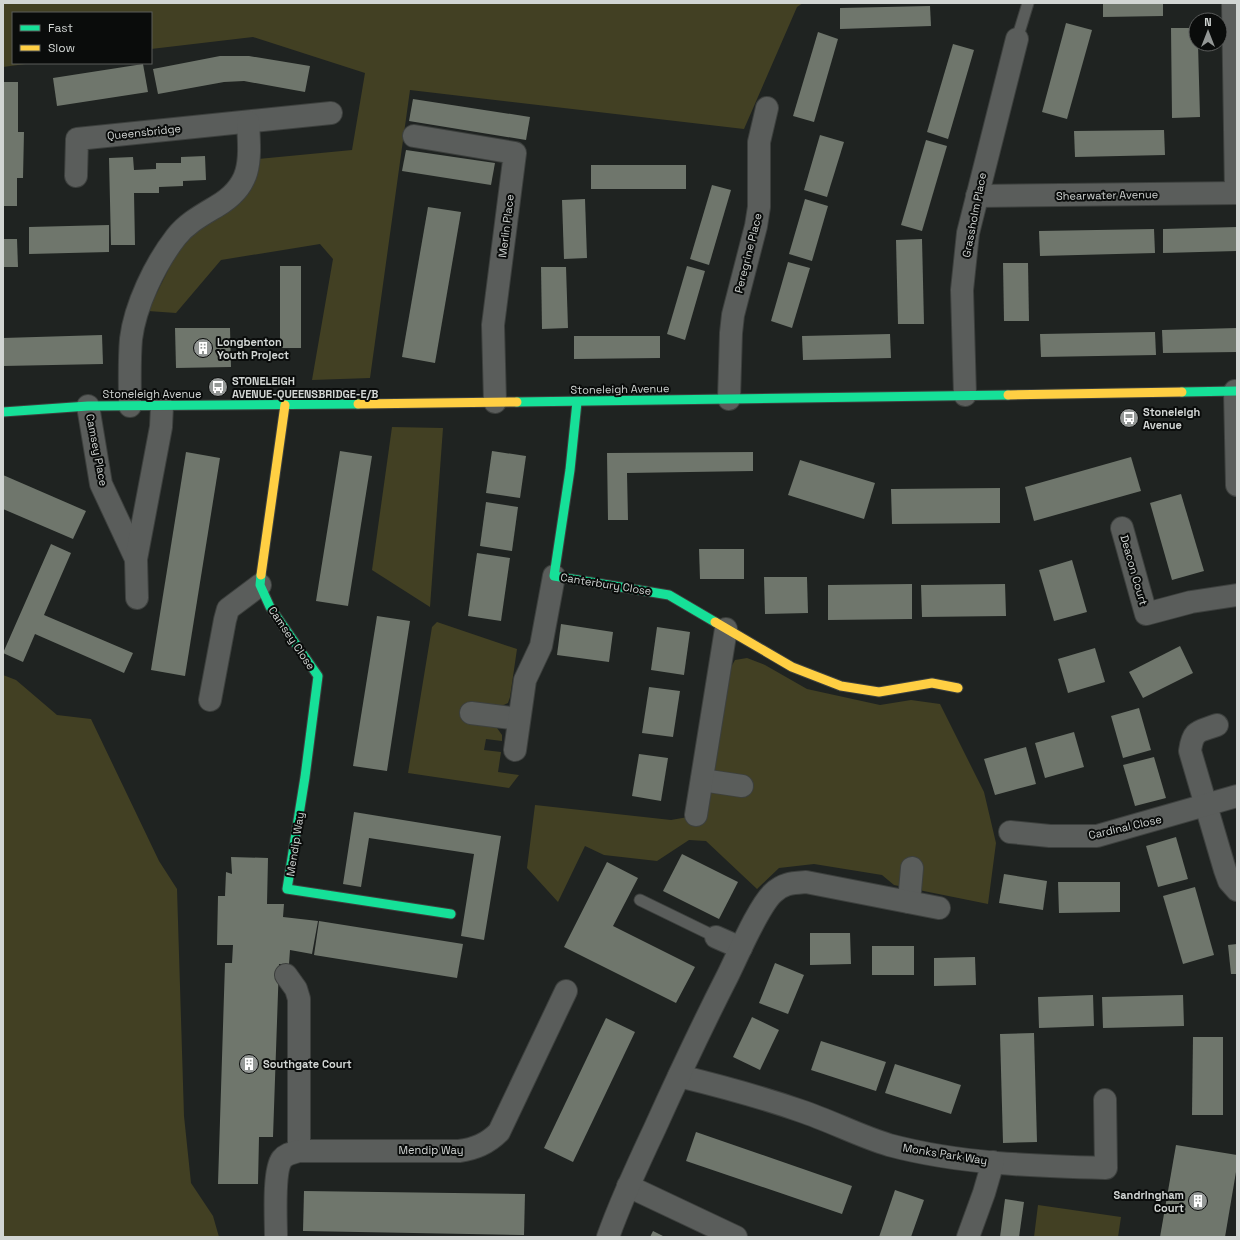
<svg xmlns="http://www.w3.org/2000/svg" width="1240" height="1240" font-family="'Space Grotesk',sans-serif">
  <rect width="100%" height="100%" fill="#1f2321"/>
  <g fill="#424023">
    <polygon points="3,3 803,3 797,7 744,129 410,90 370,378 312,380 333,259 320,244 221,260 176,313 148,311 176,254 191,237 206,225 258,159 352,150 365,73 253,37 151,49 151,13 13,13 13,63 33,63 3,67"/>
    <polygon points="392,427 443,428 430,607 372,570"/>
    <polygon points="437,622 517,649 510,697 508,703 467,722 497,728 502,735 502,741 486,739 484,750 501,752 498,772 519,775 509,788 408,773 432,627"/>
    <polygon points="747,658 765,665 807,689 880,705 911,700 940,704 984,792 996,843 988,904 894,885 882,875 814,864 779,868 757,889 706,841 689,840 657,861 604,855 585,846 558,902 527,868 535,805 671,820 705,814 730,669 735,660"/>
    <polygon points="3,675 16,680 57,715 91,719 159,861 177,889 184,1116 191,1183 213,1216 219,1237 3,1237"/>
    <polygon points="1038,1205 1121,1217 1118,1237 1034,1237"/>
  </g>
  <g fill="#6f766c">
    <polygon points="1103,3 1163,3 1163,16 1103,17"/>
    <polygon points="930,6 931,26 840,29 840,8"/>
    <polygon points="1066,23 1092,30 1067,119 1042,112"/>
    <polygon points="1171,28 1196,28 1196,44 1198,44 1200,117 1172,118"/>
    <polygon points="818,32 838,39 814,122 793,116"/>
    <polygon points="953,44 974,50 948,139 927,132"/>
    <polygon points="220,56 249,56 310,66 305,92 244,81 224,82 158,94 153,69"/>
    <polygon points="143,64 148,92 57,106 53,78"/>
    <polygon points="3,82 18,82 18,132 24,132 23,178 17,178 17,206 3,206"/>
    <polygon points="413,99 530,117 526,140 409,121"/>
    <polygon points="1164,130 1165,155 1075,157 1074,131"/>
    <polygon points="820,135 844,142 827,197 804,190"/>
    <polygon points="926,140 947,146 922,231 901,225"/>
    <polygon points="406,150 495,163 491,185 402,171"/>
    <polygon points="205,156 206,180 183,181 183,186 159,187 159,193 134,193 135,245 111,245 109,158 133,157 134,170 156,169 156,163 181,163 181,157"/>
    <rect x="591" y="165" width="95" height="24"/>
    <polygon points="712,185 731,190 709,265 690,259"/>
    <polygon points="585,199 587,258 564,259 562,200"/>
    <polygon points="805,199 828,206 812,261 789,254"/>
    <polygon points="428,207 461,212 435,363 402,357"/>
    <polygon points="109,225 109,252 29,254 29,227"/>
    <polygon points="1237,227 1237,251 1163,253 1163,229"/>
    <polygon points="1154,229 1155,253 1040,256 1039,231"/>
    <polygon points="3,239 17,239 18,267 3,267"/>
    <polygon points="922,239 924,324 898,324 896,240"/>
    <polygon points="788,262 810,268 792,328 771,321"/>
    <polygon points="1003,263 1028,263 1029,321 1004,321"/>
    <rect x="280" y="266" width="21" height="82"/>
    <polygon points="687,266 705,271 685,340 667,334"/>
    <polygon points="541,267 566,267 568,328 542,329"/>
    <polygon points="175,328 230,328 231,367 176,368"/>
    <polygon points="1237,328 1237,352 1163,353 1162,330"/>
    <polygon points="1155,332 1156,355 1041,357 1040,334"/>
    <polygon points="890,334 891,358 803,360 802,336"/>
    <polygon points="102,335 103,364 3,366 3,338"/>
    <polygon points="574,336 660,336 660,358 574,359"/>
    <polygon points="340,451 372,456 348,606 316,601"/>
    <polygon points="492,451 526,456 520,498 486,493"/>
    <polygon points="186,452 220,458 185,676 151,670"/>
    <polygon points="753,452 753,471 627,473 628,520 608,520 607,453"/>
    <polygon points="1131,457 1141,491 1034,521 1025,487"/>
    <polygon points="800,460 875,483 864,519 788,495"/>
    <polygon points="3,475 86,511 73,539 3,509"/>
    <polygon points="1000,488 1000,523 892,524 891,489"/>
    <polygon points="1181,494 1204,571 1172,580 1150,503"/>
    <polygon points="486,502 518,507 512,551 480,546"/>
    <polygon points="51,544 71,553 44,615 133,653 124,673 35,634 23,662 3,653"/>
    <polygon points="699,549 744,549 744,579 700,579"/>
    <polygon points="477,553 510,558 501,621 468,616"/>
    <polygon points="1072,560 1087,612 1054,621 1039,570"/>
    <polygon points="764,577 807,577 808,613 765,614"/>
    <polygon points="912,584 912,619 828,620 828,585"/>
    <polygon points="1005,584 1006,616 922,617 921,585"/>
    <polygon points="377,616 410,621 387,771 353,766"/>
    <polygon points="561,624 613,632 609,662 557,655"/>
    <polygon points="657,627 690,632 684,675 651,670"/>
    <polygon points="1180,646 1193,673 1143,698 1129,672"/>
    <polygon points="1095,648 1105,682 1068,693 1058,659"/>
    <polygon points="649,687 680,691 673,737 642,733"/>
    <polygon points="1139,708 1151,750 1123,758 1111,716"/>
    <polygon points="1074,732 1084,767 1045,778 1035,743"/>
    <polygon points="1026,747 1036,784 995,795 984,759"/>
    <polygon points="639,754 668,758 661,801 632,796"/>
    <polygon points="1154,757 1166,798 1135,806 1123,765"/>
    <polygon points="354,812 501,836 484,940 461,936 474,854 369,838 361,887 343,884"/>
    <polygon points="1176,837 1188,879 1158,887 1146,846"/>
    <polygon points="682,854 738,882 719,919 663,891"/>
    <polygon points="231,857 268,858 267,904 284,904 283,917 318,921 312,954 290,950 289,964 279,964 273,1137 259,1137 258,1184 218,1184 225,963 232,963 233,945 217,945 218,896 225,896 226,872 232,874"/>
    <polygon points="607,862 638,878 613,926 695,967 676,1003 564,947"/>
    <polygon points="1004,874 1047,881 1043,910 999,903"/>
    <polygon points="1058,882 1120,882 1120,912 1059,913"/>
    <polygon points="1195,887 1214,955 1183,964 1163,896"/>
    <polygon points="319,921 463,944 457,978 314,955"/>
    <polygon points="810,933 850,933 851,964 810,965"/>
    <polygon points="1237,944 1237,974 1231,974 1228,945"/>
    <rect x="872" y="946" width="42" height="29"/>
    <polygon points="975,957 976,985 934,986 934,958"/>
    <polygon points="775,963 804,975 788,1014 759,1003"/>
    <polygon points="1093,995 1094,1026 1039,1028 1038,997"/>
    <polygon points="1183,995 1184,1026 1103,1028 1102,997"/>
    <polygon points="752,1017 779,1030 760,1070 733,1057"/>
    <polygon points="606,1018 635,1032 573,1162 544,1148"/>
    <polygon points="1034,1033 1037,1142 1003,1143 1000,1034"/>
    <polygon points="1193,1037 1223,1037 1223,1115 1192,1115"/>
    <polygon points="821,1041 886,1062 876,1091 811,1070"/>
    <polygon points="895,1064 961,1085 951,1114 885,1093"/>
    <polygon points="696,1132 852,1186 842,1214 686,1161"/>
    <polygon points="1176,1145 1237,1155 1237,1166 1225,1237 1160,1237"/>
    <polygon points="895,1190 924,1200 911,1237 879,1237"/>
    <polygon points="304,1191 525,1194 524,1235 303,1231"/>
    <polygon points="1005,1199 1024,1202 1019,1237 1000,1237"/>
    <polygon points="653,1231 665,1237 650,1237"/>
  </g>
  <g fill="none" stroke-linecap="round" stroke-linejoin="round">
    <g stroke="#3d403e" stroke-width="13">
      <g id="lane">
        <polyline points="1017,39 1028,3"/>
        <polyline points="640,900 716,937"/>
      </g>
    </g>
    <g stroke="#3d403e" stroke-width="24">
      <g id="street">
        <polyline points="1233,3 1236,193"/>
        <polyline points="414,136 515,153 493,325 495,402"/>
        <polyline points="76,176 77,139 331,113"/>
        <polyline points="977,196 1237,193"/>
        <polyline points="1235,391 1237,485"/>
        <polyline points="965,395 962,290 968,233 1017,39"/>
        <polyline points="729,399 731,333 733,315 756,226 759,207 759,142 767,108"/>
        <polyline points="88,406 101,484 136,559"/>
        <path d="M 130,406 C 130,384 129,362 131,339 C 135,306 155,264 176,237 C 187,223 202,215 217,206 C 253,185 250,160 248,122"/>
        <polyline points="1122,528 1146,614 1191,602 1237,595"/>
        <polyline points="137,598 136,559 161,427 162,406"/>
        <polyline points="210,700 225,620 228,609 260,585"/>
        <polyline points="471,713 519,719"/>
        <path d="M 1217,725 C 1199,732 1193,729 1190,751 L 1225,870 L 1229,881 L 1237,890"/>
        <polyline points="515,750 525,680 541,646 554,576"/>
        <polyline points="702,780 742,786"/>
        <polyline points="696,815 726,629"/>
        <polyline points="1010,832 1050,836 1097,836 1237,796"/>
        <polyline points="909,902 912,868"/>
        <polyline points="716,937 741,948"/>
        <polyline points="286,975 296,989 299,999 299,1151"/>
        <path d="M 679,1076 C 720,1086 761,1097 801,1111 C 831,1121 859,1136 889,1145 C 960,1164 1034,1166 1106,1168 L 1105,1100"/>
        <polyline points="628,1186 736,1237"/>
        <path d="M 276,1237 C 276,1220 273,1171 282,1159 C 286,1154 292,1153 299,1151 L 459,1151 C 475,1149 487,1144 499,1132 L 566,991"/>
        <path d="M 608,1237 C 621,1200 638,1164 655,1128 C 678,1077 702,1026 728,975 C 738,955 758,907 773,893 C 783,883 793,883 806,882 L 939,908"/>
        <polyline points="968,1237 984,1193 993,1162"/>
      </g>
    </g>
    <g stroke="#3d403e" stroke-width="11">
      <g id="fast">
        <polyline points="1182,392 1237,391"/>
        <polyline points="517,402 1008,395"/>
        <polyline points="577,402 570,470 554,576 669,595 715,622"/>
        <polyline points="3,412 88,406 358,404"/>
        <polyline points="261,575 260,585 270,607 318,676 305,777 287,889 451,914"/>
      </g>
    </g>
    <g stroke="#3d403e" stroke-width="11">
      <g id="slow">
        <polyline points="1008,395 1182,392"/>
        <polyline points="358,404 517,402"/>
        <polyline points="261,575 285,405"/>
        <polyline points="715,622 792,667 841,686 879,692 932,683 958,688"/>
      </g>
    </g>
    <use href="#lane" stroke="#5a5d5b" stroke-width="11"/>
    <use href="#street" stroke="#5a5d5b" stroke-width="22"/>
    <use href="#fast" stroke="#16e098" stroke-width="9"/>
    <use href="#slow" stroke="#ffcf43" stroke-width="9"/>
  </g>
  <defs>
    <g id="building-disc" transform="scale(1)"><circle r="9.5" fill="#939795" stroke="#0a0c0b"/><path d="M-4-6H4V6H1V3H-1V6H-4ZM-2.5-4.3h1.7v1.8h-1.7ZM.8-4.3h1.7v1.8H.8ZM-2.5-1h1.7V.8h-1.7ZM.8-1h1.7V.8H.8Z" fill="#fff"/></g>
    <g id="bus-disc" transform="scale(1)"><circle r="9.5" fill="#939795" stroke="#0a0c0b"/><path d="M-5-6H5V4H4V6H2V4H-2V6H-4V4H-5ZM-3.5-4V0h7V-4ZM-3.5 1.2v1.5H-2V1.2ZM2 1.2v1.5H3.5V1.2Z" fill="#fff"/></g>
  </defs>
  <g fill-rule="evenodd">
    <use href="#building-disc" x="203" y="348"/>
    <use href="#bus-disc" x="218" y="387"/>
    <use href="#bus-disc" x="1129" y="418"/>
    <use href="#building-disc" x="249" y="1064"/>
    <use href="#building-disc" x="1198" y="1201"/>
  </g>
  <g text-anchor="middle" stroke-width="4" stroke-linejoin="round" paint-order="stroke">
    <g font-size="11" fill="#d1d5d3" stroke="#0a0c0b">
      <text transform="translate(144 132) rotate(-6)" y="4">Queensbridge</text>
      <text transform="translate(1107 195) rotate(-1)" y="4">Shearwater Avenue</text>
      <text transform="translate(974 215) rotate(-79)" y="4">Grassholm Place</text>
      <text transform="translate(506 226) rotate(-83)" y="4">Merlin Place</text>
      <text transform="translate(748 253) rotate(-76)" y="4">Peregrine Place</text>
      <text transform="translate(620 389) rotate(-1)" y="4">Stoneleigh Avenue</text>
      <text x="152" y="398">Stoneleigh Avenue</text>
      <text transform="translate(97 450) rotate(79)" y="4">Camsey Place</text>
      <text transform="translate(1134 570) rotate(74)" y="4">Deacon Court</text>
      <text transform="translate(606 584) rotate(9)" y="4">Canterbury Close</text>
      <text transform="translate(292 638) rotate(56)" y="4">Camsey Close</text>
      <text transform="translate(1125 827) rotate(-13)" y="4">Cardinal Close</text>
      <text transform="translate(295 844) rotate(-81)" y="4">Mendip Way</text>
      <text x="431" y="1154">Mendip Way</text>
      <text transform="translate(945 1154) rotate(9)" y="4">Monks Park Way</text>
    </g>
    <g font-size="11" font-weight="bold" fill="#d1d5d3" stroke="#0a0c0b" text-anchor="start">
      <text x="217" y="346">Longbenton<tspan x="217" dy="13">Youth Project</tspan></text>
      <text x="232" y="385">STONELEIGH<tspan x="232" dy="13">AVENUE-QUEENSBRIDGE-E/B</tspan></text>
      <text x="1143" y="416">Stoneleigh<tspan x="1143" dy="13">Avenue</tspan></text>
      <text x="263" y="1068">Southgate Court</text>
      <text x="1184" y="1199" text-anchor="end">Sandringham<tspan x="1184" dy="13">Court</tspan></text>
    </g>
  </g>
  <rect width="1240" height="1240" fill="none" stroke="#d1d5d3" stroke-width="8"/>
  <rect x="12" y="12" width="140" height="52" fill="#0a0c0b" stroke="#5a5c5b"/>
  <rect x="20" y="25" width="20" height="6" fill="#16e098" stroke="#5a5c5b"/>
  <text x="48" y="32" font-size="12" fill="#d1d5d3">Fast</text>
  <rect x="20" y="45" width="20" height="6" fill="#ffcf43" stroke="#5a5c5b"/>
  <text x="48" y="52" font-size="12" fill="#d1d5d3">Slow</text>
  <g transform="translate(1208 32)"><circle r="19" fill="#0a0c0b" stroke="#5a5c5b"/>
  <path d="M0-3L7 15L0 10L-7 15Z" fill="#939795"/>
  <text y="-6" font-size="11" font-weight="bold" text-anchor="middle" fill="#d1d5d3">N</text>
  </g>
</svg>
